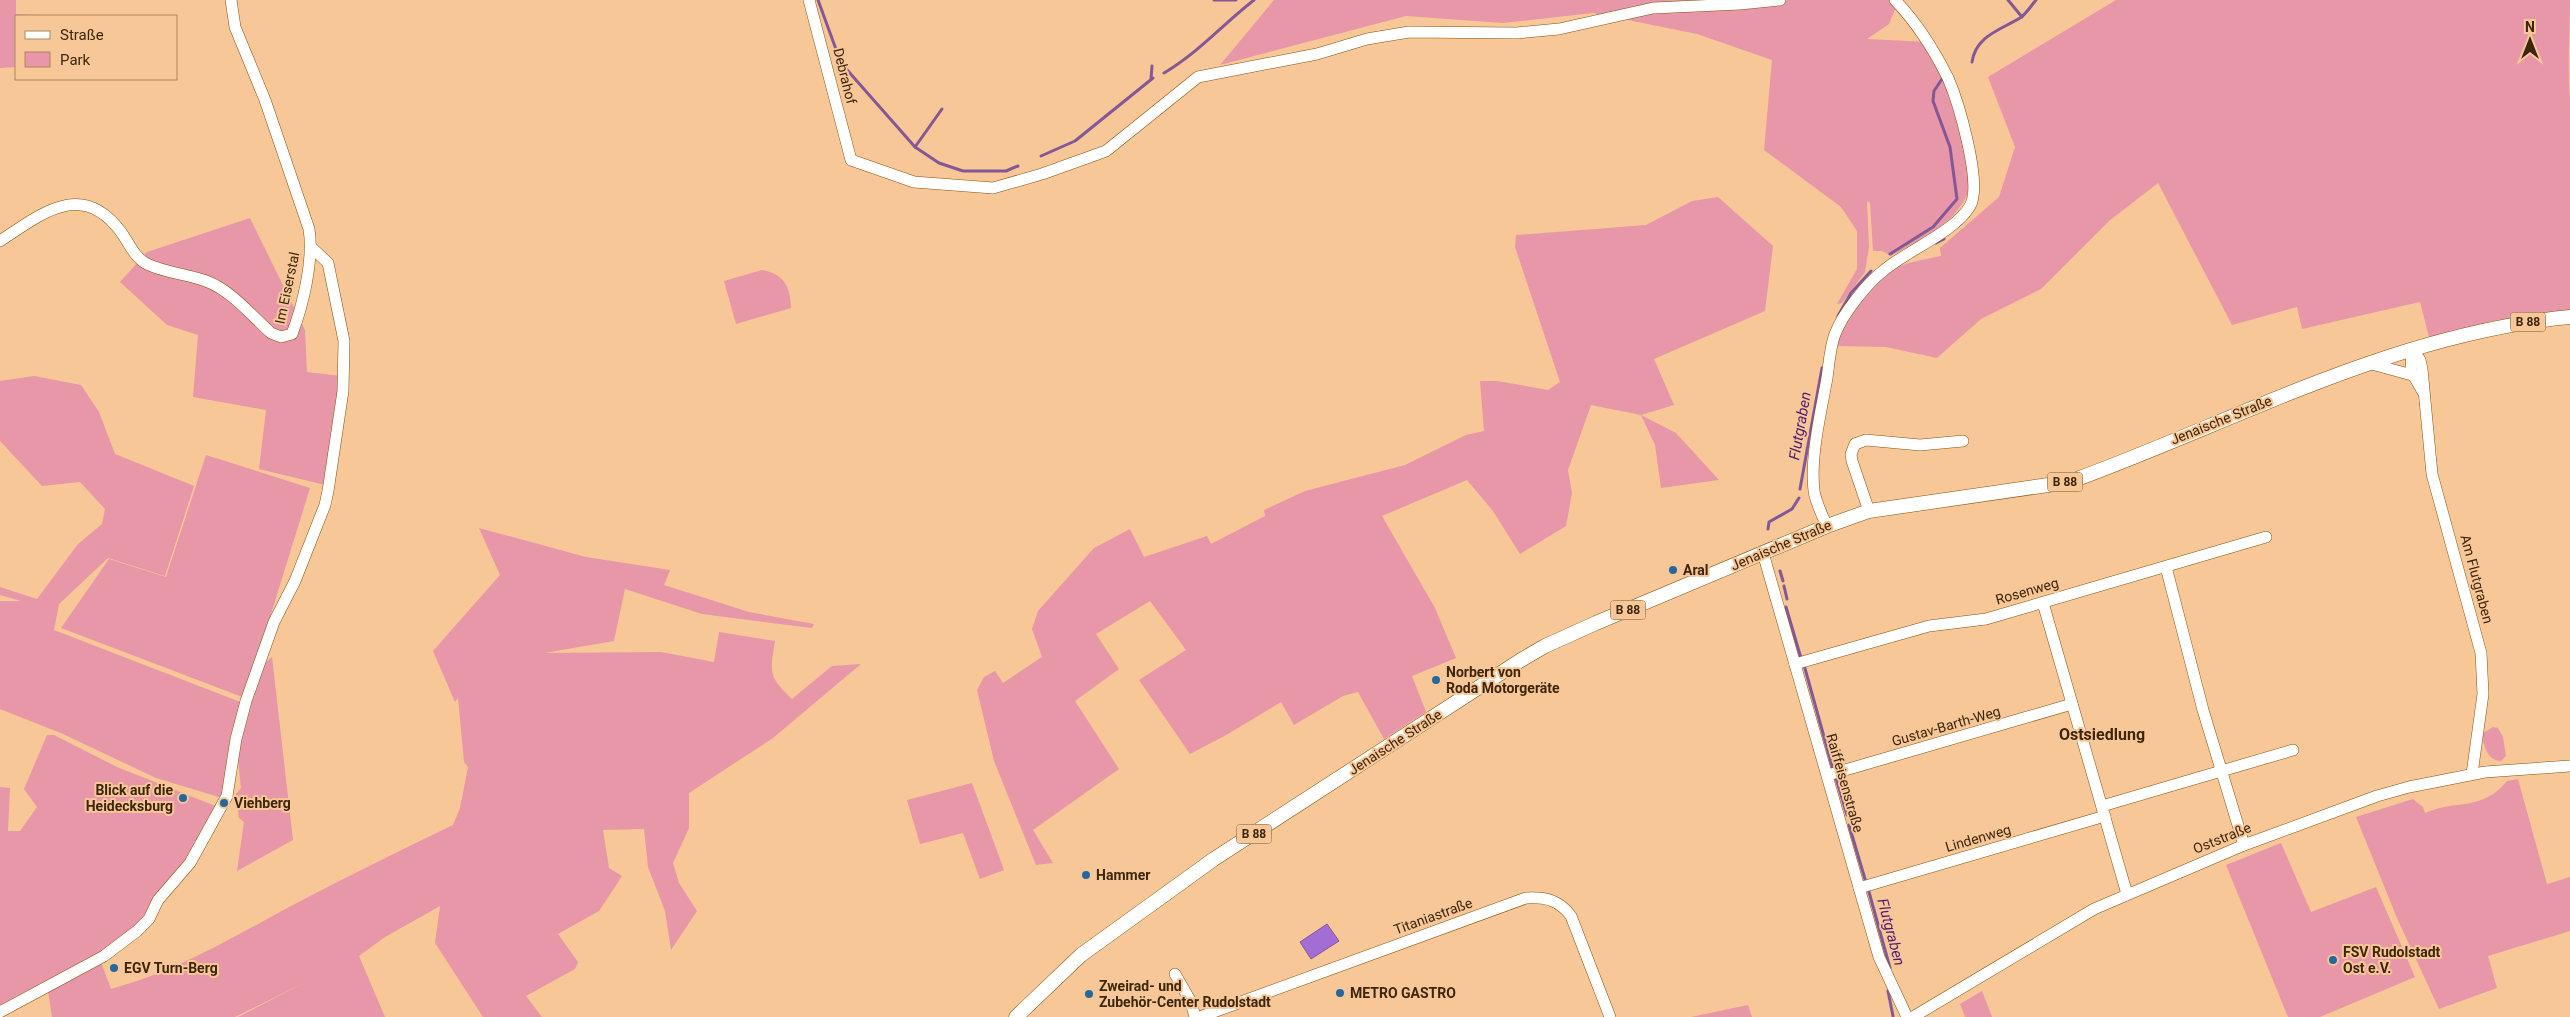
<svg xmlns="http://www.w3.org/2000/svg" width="2570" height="1017" font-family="Roboto,sans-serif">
  <rect width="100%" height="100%" fill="#f7c797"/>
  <g fill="#e797a7">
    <polygon points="0,0 16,0 16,14 58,16 16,16 16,67 0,68"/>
    <path d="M 1274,0 L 1899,0 L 1889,24 L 1867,39 L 1927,42 C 1944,81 1974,144 1969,187 C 1968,196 1962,204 1957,211 C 1940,231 1913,243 1891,256 L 1882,251 L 1873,251 L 1870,203 L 1867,201 L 1869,247 L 1865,272 L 1842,303 L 1837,304 L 1857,269 L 1857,231 L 1841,207 L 1764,150 L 1772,60 L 1697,34 L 1593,13 L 1503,23 L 1406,16 L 1220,65 Z"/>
    <path d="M 2116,0 L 2570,0 C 2570,33 2567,66 2570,99 L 2570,310 L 2497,320 L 2429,337 L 2420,302 L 2302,329 L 2297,307 L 2232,325 L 2158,183 L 2109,221 L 2041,289 L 1981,319 L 1937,358 L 1886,347 L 1837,346 C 1840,327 1868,284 1885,273 C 1898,264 1926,259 1941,256 L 1940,248 L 1999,197 L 2015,147 L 1988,77 Z"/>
    <polygon points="1718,197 1773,246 1765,311 1654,359 1674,405 1641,415 1676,433 1719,480 1661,488 1655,445 1641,415 1591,405 1568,470 1572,493 1566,526 1520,554 1493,511 1467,480 1382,516 1435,608 1456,658 1412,676 1426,712 1384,739 1358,692 1343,696 1294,725 1281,702 1228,734 1190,754 1139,680 1186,650 1150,601 1096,634 1119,669 1075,701 1119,769 1033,830 1053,863 1036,865 994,761 977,690 984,677 995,671 1003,683 1042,657 1032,629 1038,611 1094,548 1130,529 1144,557 1207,536 1211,544 1265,516 1264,510 1305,491 1405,465 1466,435 1484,431 1480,381 1497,381 1548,390 1560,382 1515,247 1516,235 1646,225 1692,201"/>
    <polygon points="250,218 305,330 307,372 341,376 325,485 259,469 266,410 193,397 198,335 167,325 120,282 147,252"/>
    <path d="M 762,270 C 784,274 790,286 791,308 L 736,324 L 724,281 Z"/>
    <polygon points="34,376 81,385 99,412 115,454 194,486 165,576 108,558 59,604 54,630 243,703 222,798 156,778 63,734 0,709 0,601 21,601 0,595 0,587 37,599 78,544 102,524 105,509 80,482 42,486 0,441 0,381"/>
    <polygon points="206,455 310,488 245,698 61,628 109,559 166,577"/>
    <path d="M 479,528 L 586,557 L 670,570 L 664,585 L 749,612 L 814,624 L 812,628 L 702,614 L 625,589 L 614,641 L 544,653 L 661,652 L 714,662 L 719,632 L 775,641 C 770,673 768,676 792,699 L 832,666 L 861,664 L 773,738 L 689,793 L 689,828 L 673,863 L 679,883 L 697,911 L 671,950 L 665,911 L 648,867 L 644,829 L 603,830 L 609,868 L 622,876 L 599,911 L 558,934 L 578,962 L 575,969 L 526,996 L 542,1017 L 483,1017 L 435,943 L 440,906 L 385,937 L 359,956 L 385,1017 L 238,1017 L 306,982 L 235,1017 L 52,1017 L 48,991 L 0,1006 L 0,787 L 10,788 L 8,831 L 20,831 L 37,807 L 24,789 L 47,735 L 54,735 L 117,767 L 218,807 L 185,863 L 141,925 L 98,954 L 111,989 C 178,971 233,937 293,905 C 346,877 399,851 453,825 L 460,808 L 468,767 L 464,762 L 458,698 L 455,702 L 433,651 L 500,575 Z"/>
    <polygon points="272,657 293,840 237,871 244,822 239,818 236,794 241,788 237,749 240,729 265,663"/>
    <path d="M 2493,727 L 2498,728 L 2503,737 L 2506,756 L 2501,761 C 2487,761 2482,743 2483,733 Z"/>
    <path d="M 2518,779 L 2547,884 L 2570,877 L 2570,931 L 2488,956 L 2497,988 L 2439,1009 L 2397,918 L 2356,817 L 2413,799 L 2423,807 L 2425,813 C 2456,799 2482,812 2507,781 Z"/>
    <polygon points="972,783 1004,870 980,879 963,833 920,844 907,800"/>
    <polygon points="2281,843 2311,912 2376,887 2415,977 2320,1017 2288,1017 2226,865"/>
    <polygon points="1982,991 1992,1017 1965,1017 1960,1004"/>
    <polygon points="1748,1005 1752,1017 1691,1017"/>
  </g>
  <polygon fill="#a36ed3" stroke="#845897" points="1327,924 1339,941 1311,959 1300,942"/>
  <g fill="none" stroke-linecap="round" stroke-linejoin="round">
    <g stroke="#845897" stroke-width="3">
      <polyline points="818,0 841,63 915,147 939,163 963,171 1006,171 1018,166"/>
      <polyline points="1214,0 1236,0"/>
      <polyline points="2008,0 2022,17"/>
      <path d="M 1972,62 C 1976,36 2000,30 2020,18 C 2026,14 2031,6 2036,0"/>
      <path d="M 1164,73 C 1199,52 1222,25 1254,0"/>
      <polyline points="1151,79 1152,66"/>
      <polyline points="915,147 942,109"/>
      <polyline points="1041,156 1075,141 1153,78"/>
      <polyline points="1936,243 1944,239"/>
      <polyline points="1890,254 1933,227 1957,199 1950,147 1933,101 1934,91 1942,79"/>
      <polyline points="1838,316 1851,293 1871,271"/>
      <polyline points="1800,489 1822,368"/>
      <polyline points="1768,529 1769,522 1792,509 1799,498"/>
      <polyline points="1780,571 1783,581"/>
      <polyline points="1784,586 1787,599"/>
      <polyline points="1786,607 1801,658"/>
      <polyline points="1804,665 1833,769"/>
      <polyline points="1836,778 1847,815"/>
      <polyline points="1849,825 1865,879"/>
      <polyline points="1869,892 1890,968"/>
      <polyline points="1888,991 1893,1016"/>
    </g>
    <g stroke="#87530d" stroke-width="12">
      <g id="minor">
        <polyline points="809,0 851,160 914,182 993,188 1042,174 1106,151 1198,77 1317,54 1367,39 1409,32 1517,33 1559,29 1653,8 1740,4 1780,0"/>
        <path d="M 0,241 C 41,214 82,179 121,232 C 129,243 134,257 147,264 C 166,273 187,274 206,281 C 231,290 252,316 271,333 L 281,337 L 292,334 C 303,305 314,260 309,229 L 265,100 L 235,27 L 231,0"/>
        <polyline points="2412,349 2420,360 2422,369 2432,474 2481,653 2483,694 2472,774"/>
        <polyline points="2412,349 2411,371 2423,392"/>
        <polyline points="2368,363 2412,375"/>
        <polyline points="1869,511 1852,461 1851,454 1855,444 1866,440 1920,445 1963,441"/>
        <path d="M 1827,526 C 1822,515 1816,503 1814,491 C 1810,456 1821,412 1827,378 C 1829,364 1830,347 1835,334 C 1842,315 1867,283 1883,271 C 1906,251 1955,232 1970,206 C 1983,184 1958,101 1948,78 C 1934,50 1917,23 1895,0"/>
        <polyline points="1763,553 1879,957 1907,1017"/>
        <polyline points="2166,567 2203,710 2244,845"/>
        <polyline points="2043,603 2127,894"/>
        <polyline points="1795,664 1929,626 1986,619 2266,537"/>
        <polyline points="1828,775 2072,704"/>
        <polyline points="2102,806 2293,750"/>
        <polyline points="1859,888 2105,816"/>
        <polyline points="1175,974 1191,1002 1195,1017"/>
        <polyline points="0,1012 104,956 137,931 149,919 158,900 190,863 227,796 236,739 246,701 274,622 295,581 325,505 328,491 343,391 344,341 328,263 311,247"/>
        <path d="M 1200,1017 L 1526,898 C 1546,897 1559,900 1571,916 L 1610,1017"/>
        <polyline points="1913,1017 2094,909 2244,845 2377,796 2409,787 2485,772 2570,766"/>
      </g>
    </g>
    <g stroke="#87530d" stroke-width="15">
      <path id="major" d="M 1016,1017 L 1081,955 L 1214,859 L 1521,660 L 1545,646 L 1596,623 L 1827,526 L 1869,511 L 2055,484 L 2077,479 C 2240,419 2393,334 2570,317"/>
    </g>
    <use href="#minor" stroke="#fff" stroke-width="11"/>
    <use href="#major" stroke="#fff" stroke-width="14"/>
  </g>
  <g fill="#25689e" stroke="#f7c797" stroke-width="2">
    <circle cx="1673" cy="570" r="5"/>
    <circle cx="1436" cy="680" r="5"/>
    <circle cx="183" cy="798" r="5"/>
    <circle cx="224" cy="803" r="5"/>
    <circle cx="1086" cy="875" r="5"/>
    <circle cx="2333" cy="960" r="5"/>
    <circle cx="114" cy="968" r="5"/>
    <circle cx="1340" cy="993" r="5"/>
    <circle cx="1089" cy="994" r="5"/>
  </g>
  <g text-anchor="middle" stroke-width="4" stroke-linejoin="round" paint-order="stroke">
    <g fill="#f7c797" stroke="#755636" stroke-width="1">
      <rect x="2510.5" y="312.5" width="35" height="19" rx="4"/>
      <rect x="2047.5" y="472.5" width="35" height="19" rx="4"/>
      <rect x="1610.5" y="600.5" width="35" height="19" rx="4"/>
      <rect x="1236.5" y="824.5" width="35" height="19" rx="4"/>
    </g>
    <g font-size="12" font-weight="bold" fill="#3d260c">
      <text x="2528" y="326">B 88</text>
      <text x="2065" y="486">B 88</text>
      <text x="1628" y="614">B 88</text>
      <text x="1254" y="838">B 88</text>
    </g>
    <g font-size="14" fill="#3d260c" stroke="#f7c797">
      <text transform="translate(845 76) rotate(76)" y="5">Debrahof</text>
      <text transform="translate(287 288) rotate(-78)" y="5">Im Eiserstal</text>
      <text transform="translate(2221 420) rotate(-22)" y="5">Jenaische Straße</text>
      <text transform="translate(1781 545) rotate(-23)" y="5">Jenaische Straße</text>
      <text transform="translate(2477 579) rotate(75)" y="5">Am Flutgraben</text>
      <text transform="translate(2027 591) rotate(-16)" y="5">Rosenweg</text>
      <text transform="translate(1946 726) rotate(-16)" y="5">Gustav-Barth-Weg</text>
      <text transform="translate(1395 742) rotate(-33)" y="5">Jenaische Straße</text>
      <text transform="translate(1845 783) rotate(74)" y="5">Raiffeisenstraße</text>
      <text transform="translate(1978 838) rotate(-16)" y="5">Lindenweg</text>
      <text transform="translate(2222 838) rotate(-22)" y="5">Oststraße</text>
      <text transform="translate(1433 916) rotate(-20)" y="5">Titaniastraße</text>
    </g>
    <g font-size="14" font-weight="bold" fill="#3d260c" stroke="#f7c797" text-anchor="start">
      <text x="1683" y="575">Aral</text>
      <text x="1446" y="677">Norbert von<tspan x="1446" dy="16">Roda Motorgeräte</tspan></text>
      <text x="173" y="795" text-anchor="end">Blick auf die<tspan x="173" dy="16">Heidecksburg</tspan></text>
      <text x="234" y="808">Viehberg</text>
      <text x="1096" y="880">Hammer</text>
      <text x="2343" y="957">FSV Rudolstadt<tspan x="2343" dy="16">Ost e.V.</tspan></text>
      <text x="124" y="973">EGV Turn-Berg</text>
      <text x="1099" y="991">Zweirad- und<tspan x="1099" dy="16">Zubehör-Center Rudolstadt</tspan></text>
      <text x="1350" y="998">METRO GASTRO</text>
    </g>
    <g font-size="15" font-style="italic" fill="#4f1a75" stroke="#f7c797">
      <text transform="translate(1800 426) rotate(-80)" y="5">Flutgraben</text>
      <text transform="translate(1891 932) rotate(75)" y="5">Flutgraben</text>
    </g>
    <g font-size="16" font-weight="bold" fill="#3d260c" stroke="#f7c797">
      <text x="2102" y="740">Ostsiedlung</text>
    </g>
  </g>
  <rect x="15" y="15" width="162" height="65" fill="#f7c797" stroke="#ad875f"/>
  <rect x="25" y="31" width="25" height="8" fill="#ffffff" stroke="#ad875f"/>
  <text x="60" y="40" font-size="15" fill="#3d260c">Straße</text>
  <rect x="25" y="52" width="25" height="15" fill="#e797a7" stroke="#ad875f"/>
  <text x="60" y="65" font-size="15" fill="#3d260c">Park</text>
  <g transform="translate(2530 40)" stroke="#f7c797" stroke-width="4" paint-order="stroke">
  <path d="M0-4L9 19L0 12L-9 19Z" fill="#3d260c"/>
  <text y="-8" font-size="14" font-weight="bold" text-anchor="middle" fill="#3d260c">N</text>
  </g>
</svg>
